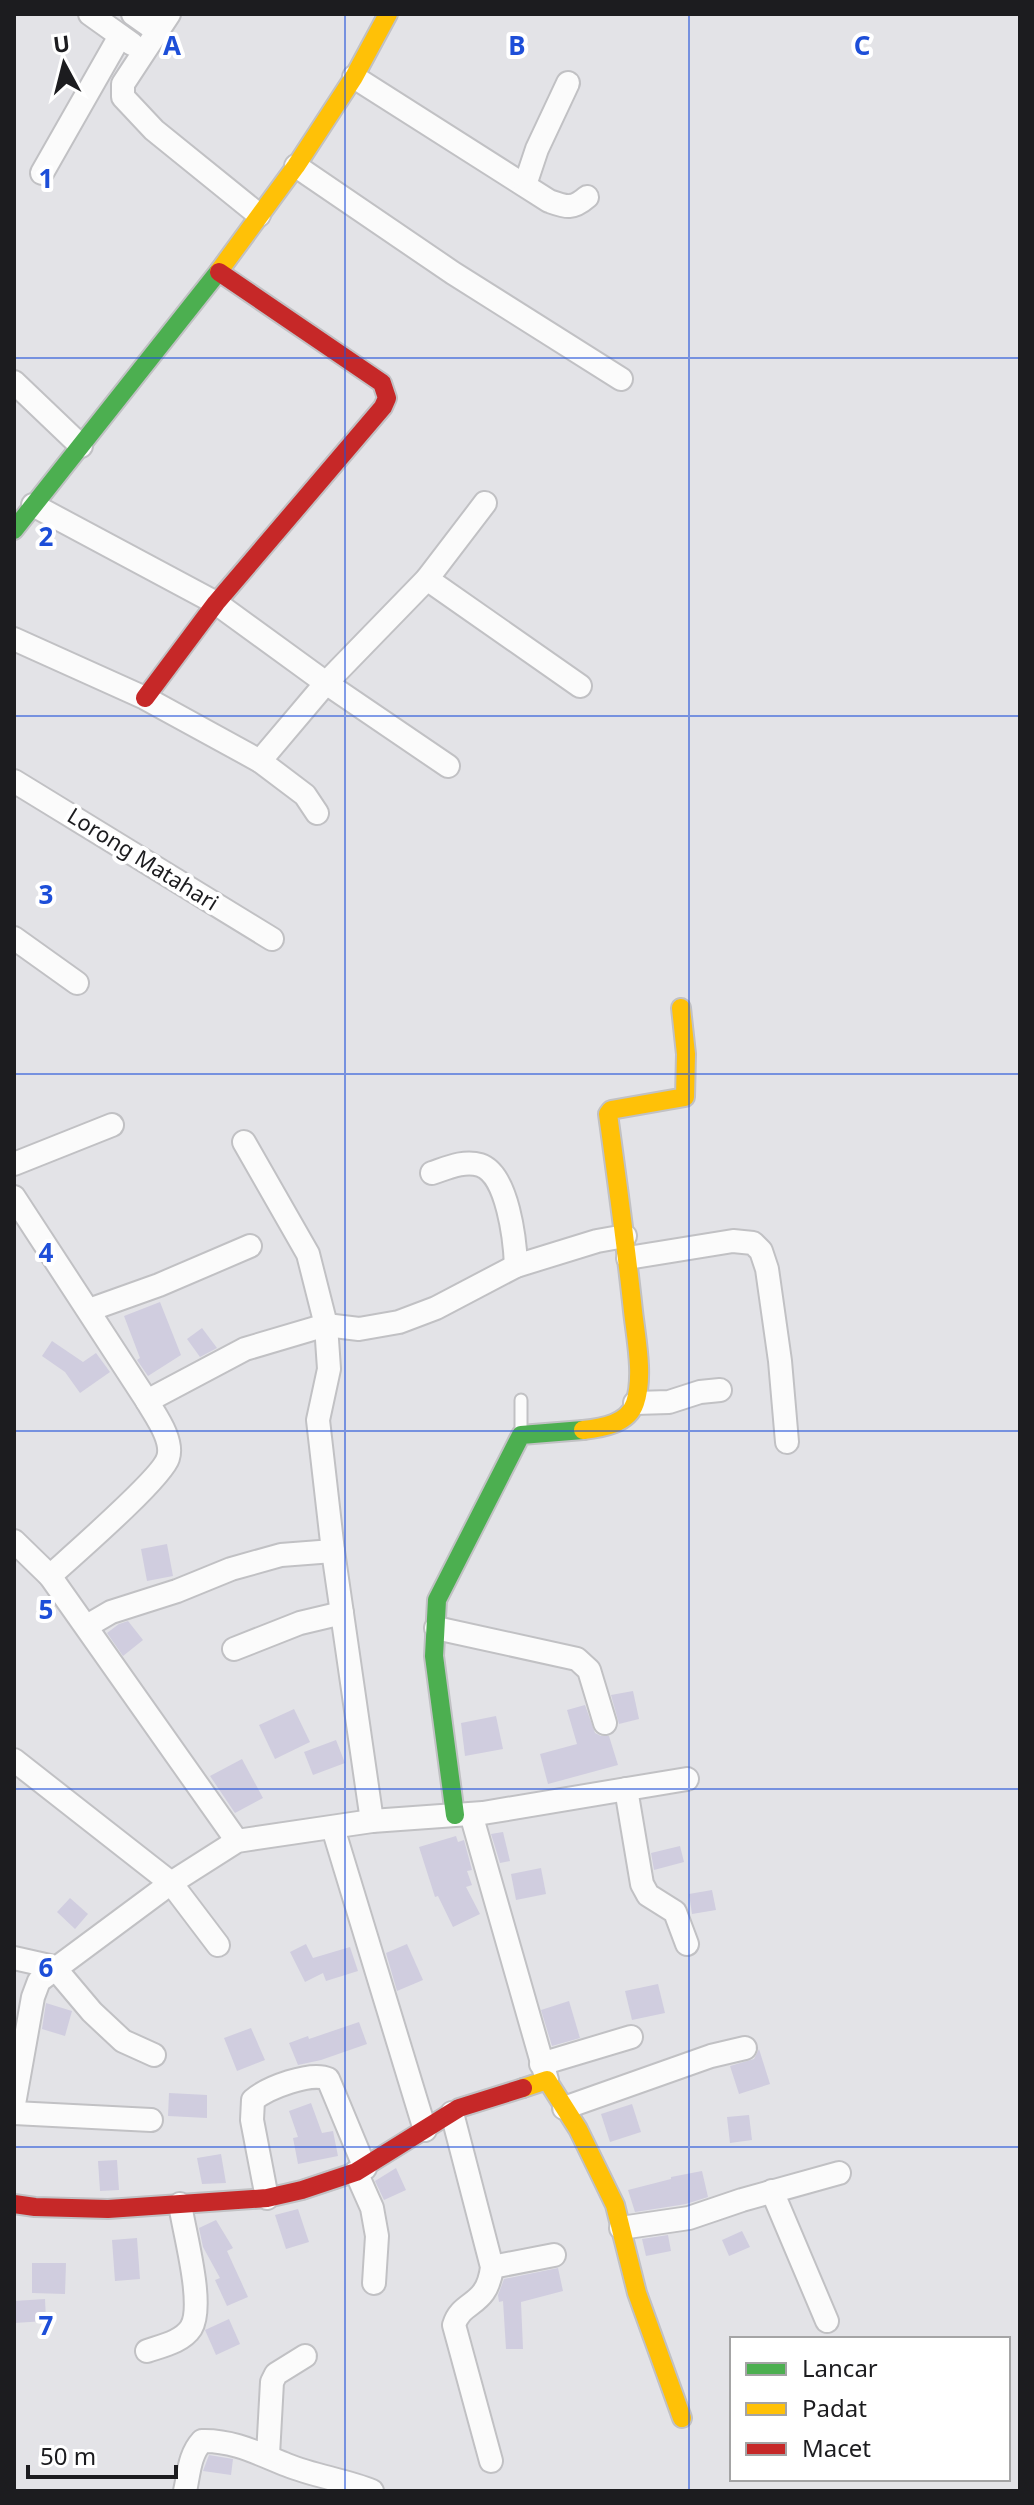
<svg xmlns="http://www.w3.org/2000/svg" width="1034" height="2505" font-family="'Noto Sans',sans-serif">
  <rect width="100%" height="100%" fill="#e3e3e7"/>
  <g fill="#d0cddf">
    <polygon points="160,1302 181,1355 148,1376 137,1360 140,1358 124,1316"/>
    <polygon points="202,1328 217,1348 200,1357 187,1339"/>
    <polygon points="52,1341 83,1362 96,1353 110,1372 80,1393 65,1372 42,1356"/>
    <polygon points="167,1544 173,1576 147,1581 141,1549"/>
    <polygon points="128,1621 143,1640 123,1656 107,1633 119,1624"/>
    <polygon points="633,1691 639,1719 619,1724 611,1695"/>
    <polygon points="585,1705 595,1733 601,1736 609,1736 618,1765 548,1784 540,1754 577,1744 567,1710"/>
    <polygon points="294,1709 310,1742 275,1759 259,1725"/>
    <polygon points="496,1716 503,1749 465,1756 461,1723"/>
    <polygon points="336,1740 345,1763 313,1775 304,1752"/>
    <polygon points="242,1759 263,1798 235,1813 210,1776"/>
    <polygon points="503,1832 510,1861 500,1863 491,1834"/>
    <polygon points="456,1836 458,1842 464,1840 472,1870 467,1871 472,1885 466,1887 480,1914 453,1927 438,1896 435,1897 419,1847"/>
    <polygon points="680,1846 684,1862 654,1870 651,1853"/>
    <polygon points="541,1868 546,1894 516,1900 511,1874"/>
    <polygon points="712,1890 716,1910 692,1914 689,1894"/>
    <polygon points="70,1898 88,1914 75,1929 57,1912"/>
    <polygon points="306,1944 313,1958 350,1947 358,1971 326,1981 323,1973 305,1982 290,1952"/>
    <polygon points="407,1944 423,1980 397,1991 386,1953"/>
    <polygon points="658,1984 665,2013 632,2020 625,1991"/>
    <polygon points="569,2001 580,2038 552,2046 541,2010"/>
    <polygon points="46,2003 72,2011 65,2036 42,2029"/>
    <polygon points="359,2022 367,2044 321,2060 298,2065 289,2043 308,2036 309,2039"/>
    <polygon points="251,2028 265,2060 237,2071 224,2038"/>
    <polygon points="759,2049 770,2084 739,2094 730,2066 754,2059"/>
    <polygon points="169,2093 207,2095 207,2118 168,2116"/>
    <polygon points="311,2103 322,2133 333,2131 338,2156 298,2164 293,2138 298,2137 289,2111"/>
    <polygon points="632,2104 641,2132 610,2142 601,2114"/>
    <polygon points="749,2115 752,2140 730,2143 727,2117"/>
    <polygon points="221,2154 226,2183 202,2184 197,2158"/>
    <polygon points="117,2160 119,2190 100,2191 98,2161"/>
    <polygon points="396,2168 406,2190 384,2200 375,2181"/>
    <polygon points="702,2171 708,2197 686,2204 635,2212 628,2190 671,2179 671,2177"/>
    <polygon points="298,2209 309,2242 286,2249 275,2215"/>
    <polygon points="216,2220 233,2248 227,2251 248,2297 227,2306 215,2280 220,2278 203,2247 199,2228"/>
    <polygon points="742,2231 750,2247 729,2256 722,2240"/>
    <polygon points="668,2235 671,2251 646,2256 642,2239"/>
    <polygon points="137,2238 140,2279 115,2281 112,2240"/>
    <polygon points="32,2263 66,2263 65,2294 32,2293"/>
    <polygon points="558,2268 563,2291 521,2302 523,2349 506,2349 503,2301 499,2302 498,2295 504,2279"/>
    <polygon points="45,2299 46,2321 14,2323 14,2301"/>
    <polygon points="229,2319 240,2344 216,2355 205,2330"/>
    <polygon points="209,2455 233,2459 231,2475 203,2471"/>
  </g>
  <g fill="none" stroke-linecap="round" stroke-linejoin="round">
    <g stroke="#c1c1c4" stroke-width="15">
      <polyline id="lane" points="521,1400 521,1432"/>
    </g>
    <g stroke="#c1c1c4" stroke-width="26">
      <g id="street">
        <polyline points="90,14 132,44"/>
        <polyline points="133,14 157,31"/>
        <polyline points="169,14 123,84 123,97 154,130 259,215"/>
        <path d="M 354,77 L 549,201 C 566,207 572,210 587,197"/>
        <polyline points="296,166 453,273 621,379"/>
        <polyline points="42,173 120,36"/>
        <polyline points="525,185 537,149 568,83"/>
        <polyline points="14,382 81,446"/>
        <polyline points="33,505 216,603 326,683 427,579 485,503"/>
        <polyline points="427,579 580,686"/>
        <polyline points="14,639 145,698 260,761"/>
        <polyline points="14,781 272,939"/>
        <polyline points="317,813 305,795 260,761 326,683 448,766"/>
        <polyline points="14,938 77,983"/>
        <polyline points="244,1142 308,1254 326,1325 329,1369 318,1420 333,1551 372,1821"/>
        <polyline points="14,1164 112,1125"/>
        <path d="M 432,1173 C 447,1168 464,1160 480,1165 C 508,1174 515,1241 516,1266"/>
        <path d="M 14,1197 L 147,1401 C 155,1415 174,1440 168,1458 C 162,1478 72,1556 50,1576"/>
        <polyline points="628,1258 733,1241 753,1243 761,1251 767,1269 780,1361 787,1442"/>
        <polyline points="89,1310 159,1285 250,1246"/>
        <polyline points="147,1401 245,1349 326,1325 359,1329 399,1322 436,1308 516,1266 597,1241 625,1236"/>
        <polyline points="635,1403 669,1402 700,1392 720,1390"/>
        <polyline points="14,1541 50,1576 237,1841"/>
        <polyline points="87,1626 111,1612 177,1591 231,1569 281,1555 333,1551"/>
        <polyline points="436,1628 577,1659 589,1670 605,1723"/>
        <polyline points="234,1649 300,1623 342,1613"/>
        <polyline points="14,1760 171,1883 218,1945"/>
        <polyline points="626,1789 642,1884 648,1895 675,1912 687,1944"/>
        <polyline points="471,1814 547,2080"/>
        <polyline points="333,1828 425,2130"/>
        <polyline points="14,1958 54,1967 92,2012 123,2041 154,2055"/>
        <polyline points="541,2064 631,2037"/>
        <polyline points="14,2104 33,1997 39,1981 171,1883 237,1841 372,1821 483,1813 687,1779"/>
        <polyline points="564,2108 711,2056 745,2048"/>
        <polyline points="14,2113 151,2120"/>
        <path d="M 452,2113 L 492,2267 C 487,2308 462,2299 454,2325 L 491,2461"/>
        <polyline points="356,2172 372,2208 377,2236 374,2283"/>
        <polyline points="772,2191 827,2321"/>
        <path d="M 267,2198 L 252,2120 L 253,2100 C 267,2088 311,2071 328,2079 L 365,2168"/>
        <polyline points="621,2228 689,2218 742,2200 839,2173"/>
        <polyline points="492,2267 554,2255"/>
        <path d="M 147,2351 C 161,2346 182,2342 191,2328 C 205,2305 184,2232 180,2204"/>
        <polyline points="268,2455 272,2382 276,2374 305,2356"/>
        <path d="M 185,2491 C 189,2474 189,2455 202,2441 C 233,2440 259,2454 287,2465 C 314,2476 345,2480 372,2491"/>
      </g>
    </g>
    <g stroke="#c1c1c4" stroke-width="22">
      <g id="fast">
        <polyline points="14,530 219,271"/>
        <polyline points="455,1815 434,1656 437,1600 521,1435 583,1430"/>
      </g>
    </g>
    <g stroke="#c1c1c4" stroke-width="22">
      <g id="slow">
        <polyline points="219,271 296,166 354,77 388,14"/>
        <path d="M 583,1430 C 602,1428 628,1424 635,1403 C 644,1377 636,1338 633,1311 C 626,1245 617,1180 608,1114 L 611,1110 L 685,1097 L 686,1054 L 681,1008"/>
        <polyline points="523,2088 547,2080 578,2129 615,2205 637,2293 682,2418"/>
      </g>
    </g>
    <g stroke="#c1c1c4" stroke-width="22">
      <g id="jam">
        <polyline points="145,698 216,603 383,407 387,398 382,383 219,272"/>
        <polyline points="14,2204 35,2207 108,2209 267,2198 302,2190 356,2172 459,2108 523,2088"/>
      </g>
    </g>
    <use href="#lane" stroke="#fbfbfb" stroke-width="11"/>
    <use href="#street" stroke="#fbfbfb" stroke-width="22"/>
    <use href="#fast" stroke="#4caf50" stroke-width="18"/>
    <use href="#slow" stroke="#ffc107" stroke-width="18"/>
    <use href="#jam" stroke="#c62828" stroke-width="18"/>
  </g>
  <path fill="none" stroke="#1d4ed8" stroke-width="2" stroke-opacity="0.55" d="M 345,14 L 345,2491M 689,14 L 689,2491M 14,358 L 1020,358M 14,716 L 1020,716M 14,1074 L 1020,1074M 14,1431 L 1020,1431M 14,1789 L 1020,1789M 14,2147 L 1020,2147"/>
  <g text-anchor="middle" stroke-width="8" stroke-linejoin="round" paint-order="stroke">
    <g font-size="22" fill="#1c1c1f" stroke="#fff">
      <text transform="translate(143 859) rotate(32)" y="8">Lorong Matahari</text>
    </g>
  </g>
  <g font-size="26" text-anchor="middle" font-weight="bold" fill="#1d4ed8" stroke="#fff" stroke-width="8" stroke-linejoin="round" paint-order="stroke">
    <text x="172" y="55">A</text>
    <text x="517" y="55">B</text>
    <text x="862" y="55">C</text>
    <text x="46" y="188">1</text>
    <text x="46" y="546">2</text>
    <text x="46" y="904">3</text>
    <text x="46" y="1262">4</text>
    <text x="46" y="1619">5</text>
    <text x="46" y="1977">6</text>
    <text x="46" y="2335">7</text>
  </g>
  <rect width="1034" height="2505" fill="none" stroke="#1c1c1f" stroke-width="32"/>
  <rect x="730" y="2337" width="280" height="144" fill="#ffffff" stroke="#a4a4a5" stroke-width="2"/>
  <rect x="746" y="2363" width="40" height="12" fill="#4caf50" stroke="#a4a4a5" stroke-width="2"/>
  <text x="802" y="2377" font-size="24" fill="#1c1c1f">Lancar</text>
  <rect x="746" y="2403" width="40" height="12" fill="#ffc107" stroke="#a4a4a5" stroke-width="2"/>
  <text x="802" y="2417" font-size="24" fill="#1c1c1f">Padat</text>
  <rect x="746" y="2443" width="40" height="12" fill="#c62828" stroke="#a4a4a5" stroke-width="2"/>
  <text x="802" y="2457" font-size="24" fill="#1c1c1f">Macet</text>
  <g transform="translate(64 64) rotate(353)" stroke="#ffffff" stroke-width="6" paint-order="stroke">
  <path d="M0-6L14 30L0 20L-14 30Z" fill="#1c1c1f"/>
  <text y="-12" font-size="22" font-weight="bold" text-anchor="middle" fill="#1c1c1f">U</text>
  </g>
  <path d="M28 2465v12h148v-12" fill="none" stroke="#1c1c1f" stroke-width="4"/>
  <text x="40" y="2465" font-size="24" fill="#1c1c1f" stroke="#ffffff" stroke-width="6" paint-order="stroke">50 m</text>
</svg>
